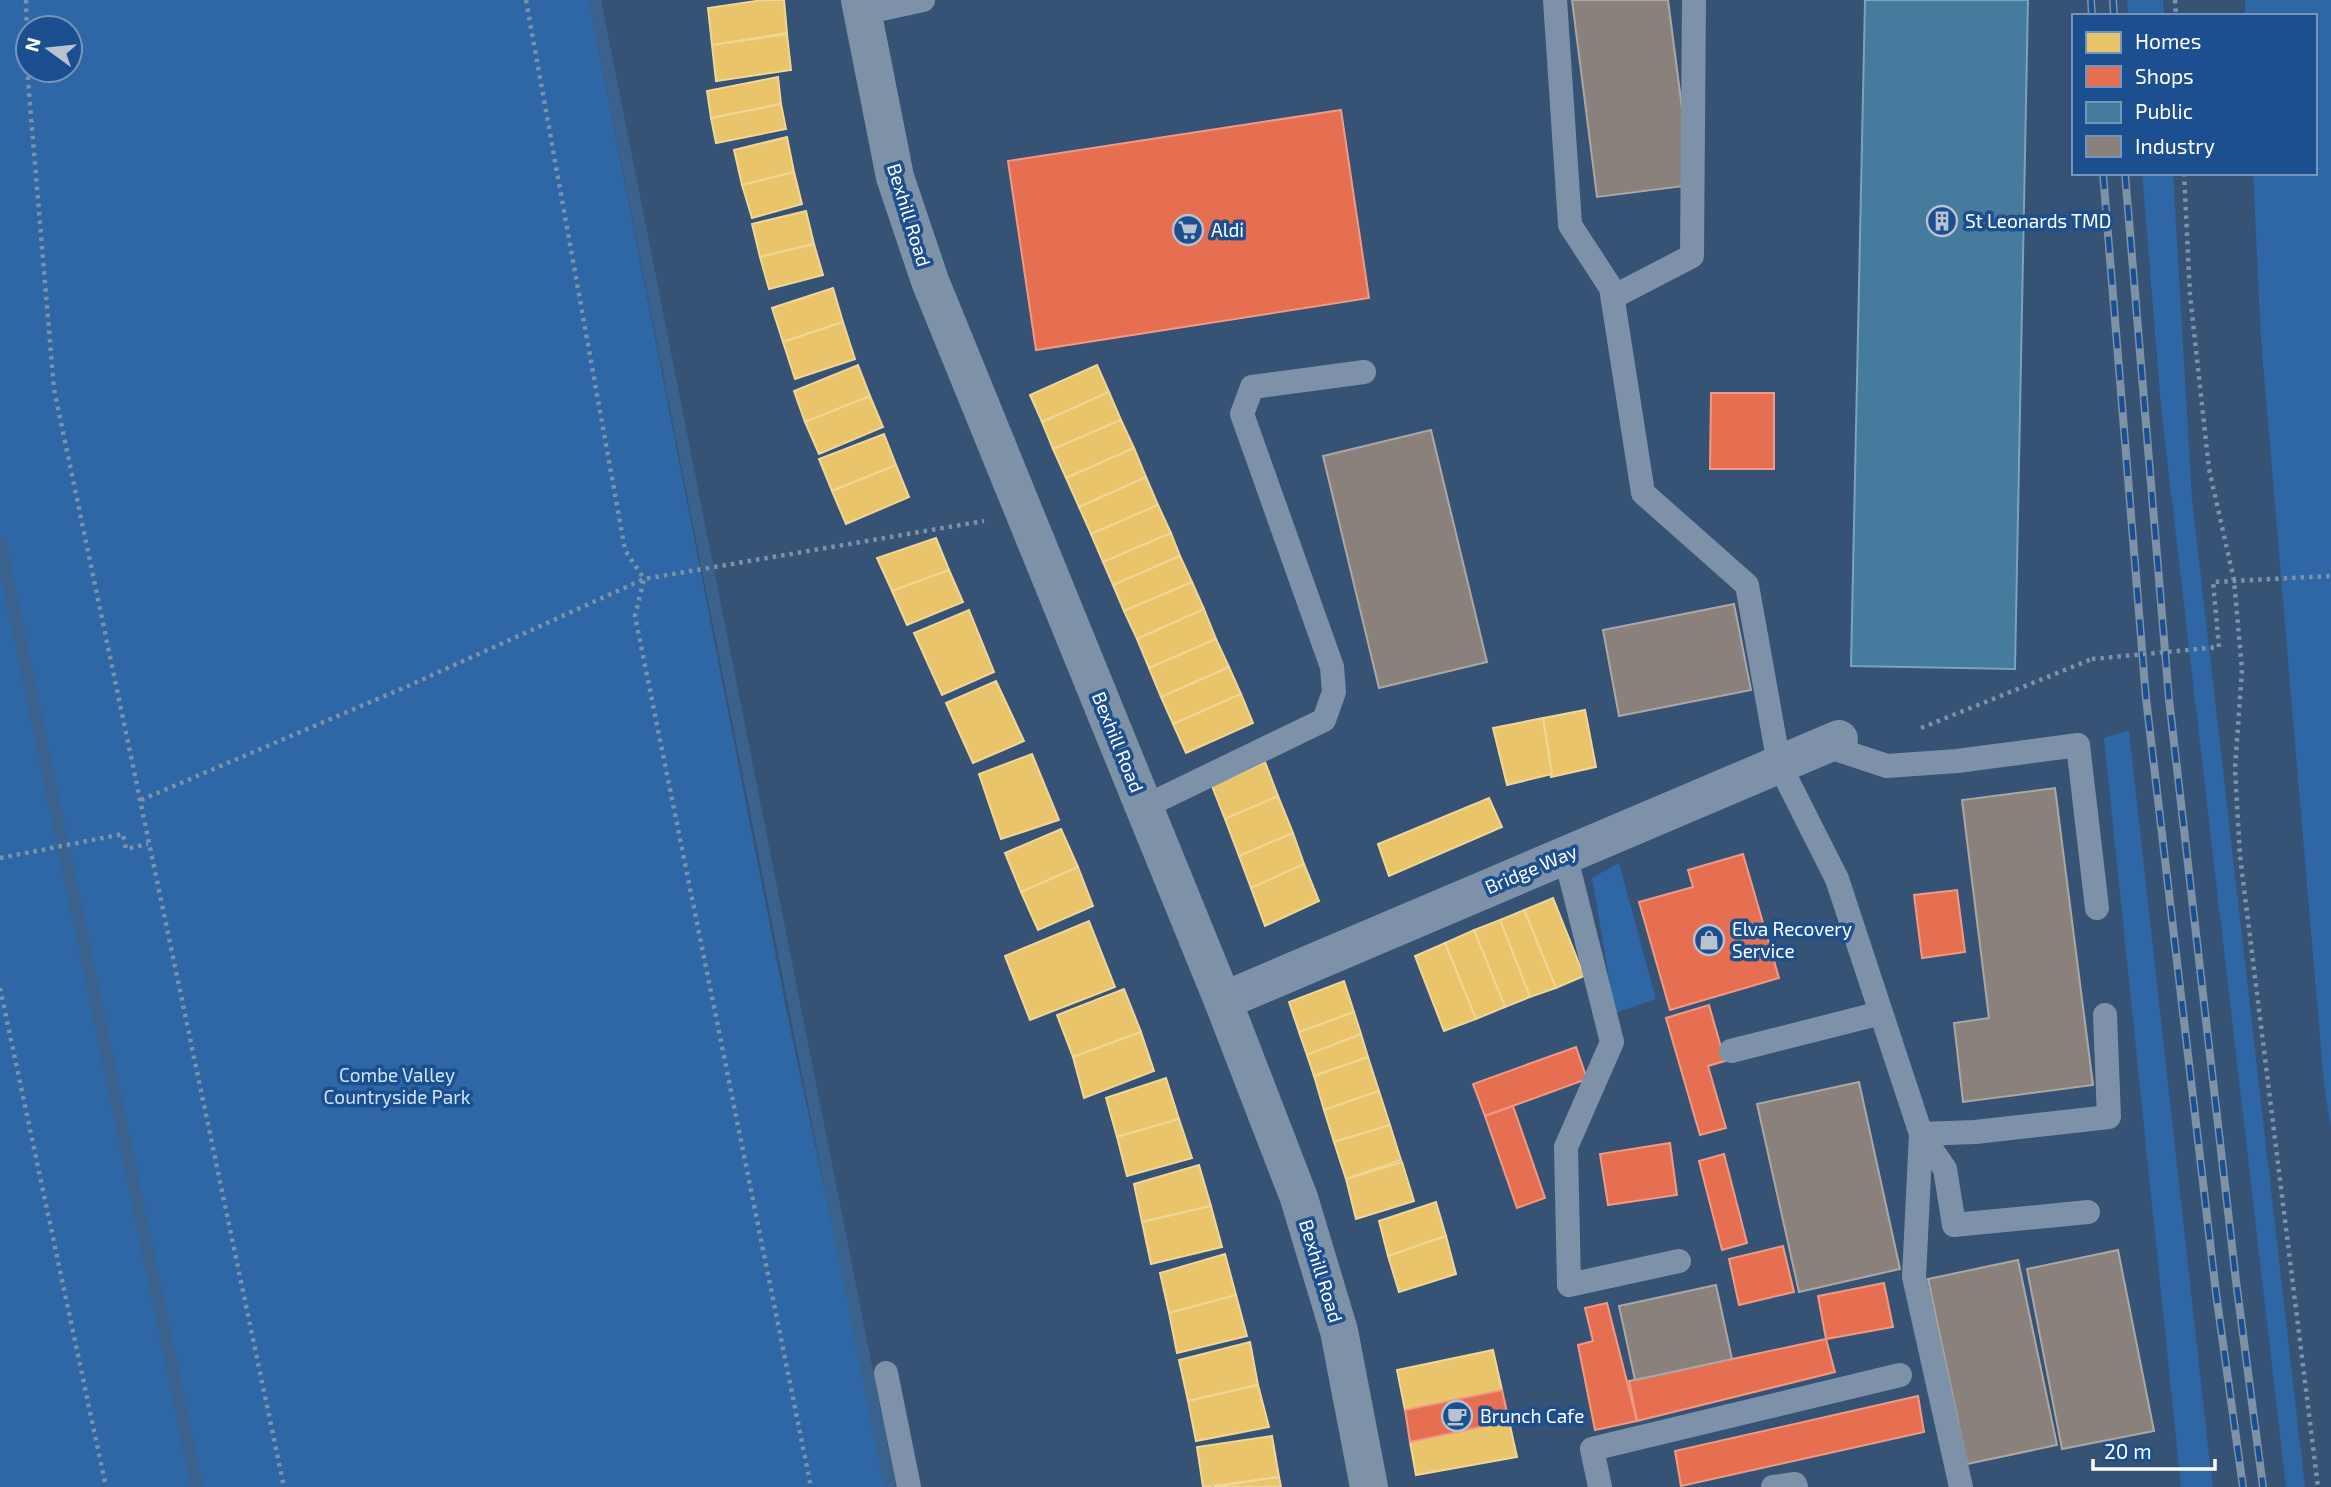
<svg xmlns="http://www.w3.org/2000/svg" width="2331" height="1487" font-family="'Exo 2',sans-serif">
  <rect width="100%" height="100%" fill="#365274"/>
  <g fill="#2f66a5" fill-rule="evenodd">
    <path d="M 0,0 L 589,0 L 787,1013 L 888,1487 L 0,1487 ZM 28,28 L 70,28 L 70,70 L 28,70 Z"/>
    <polygon points="2127,0 2163,0 2164,16 2128,16"/>
    <polygon points="2245,0 2331,0 2331,1128 2324,1086 2261,340 2253,173 2315,173 2315,16 2245,16"/>
    <polygon points="2142,173 2173,173 2192,499 2305,1487 2286,1487 2161,406"/>
    <polygon points="2129,730 2209,1456 2213,1487 2181,1487 2104,738"/>
    <polygon points="1619,863 1656,999 1615,1013 1592,878"/>
  </g>
  <g fill="#e9c46a" stroke="#f0d697" stroke-width="2">
    <polygon points="763,0 784,0 787,33 712,45 708,8"/>
    <polygon points="787,34 791,70 716,81 712,45"/>
    <polygon points="778,77 781,104 711,118 707,91"/>
    <polygon points="781,104 786,129 716,143 711,118"/>
    <polygon points="787,137 794,172 742,185 734,150"/>
    <polygon points="794,172 802,204 752,218 742,185"/>
    <polygon points="806,211 814,244 760,257 752,224"/>
    <polygon points="814,244 823,275 769,289 760,257"/>
    <polygon points="833,288 843,322 783,342 772,308"/>
    <polygon points="843,322 855,359 795,379 783,342"/>
    <polygon points="858,365 870,396 805,422 794,391"/>
    <polygon points="1097,365 1109,392 1042,422 1030,395"/>
    <polygon points="1109,392 1121,420 1053,449 1042,422"/>
    <polygon points="870,396 883,427 819,454 805,422"/>
    <polygon points="1121,420 1134,448 1066,478 1053,449"/>
    <polygon points="884,434 896,465 832,491 819,459"/>
    <polygon points="1134,448 1146,477 1079,507 1066,478"/>
    <polygon points="896,465 909,497 846,524 832,491"/>
    <polygon points="1146,477 1158,505 1091,534 1079,507"/>
    <polygon points="1158,505 1171,533 1103,562 1091,534"/>
    <polygon points="1171,533 1180,556 1113,585 1103,562"/>
    <polygon points="936,538 949,570 892,591 877,558"/>
    <polygon points="1180,556 1192,582 1124,611 1113,585"/>
    <polygon points="949,570 963,602 907,625 892,591"/>
    <polygon points="1192,582 1204,609 1137,639 1124,611"/>
    <polygon points="1204,609 1216,639 1149,668 1137,639"/>
    <polygon points="969,610 994,672 942,695 914,633"/>
    <polygon points="1216,639 1229,667 1161,697 1149,668"/>
    <polygon points="1229,667 1241,694 1173,724 1161,697"/>
    <polygon points="996,681 1024,741 973,763 946,703"/>
    <polygon points="1241,694 1253,723 1186,753 1173,724"/>
    <polygon points="1585,710 1596,767 1551,777 1543,718"/>
    <polygon points="1543,718 1552,774 1507,785 1493,728"/>
    <polygon points="1032,754 1059,820 1001,839 979,774"/>
    <polygon points="1265,762 1278,796 1225,819 1212,786"/>
    <polygon points="1278,796 1293,833 1239,856 1225,819"/>
    <polygon points="1489,798 1502,827 1389,876 1378,844"/>
    <polygon points="1061,829 1078,867 1021,892 1005,853"/>
    <polygon points="1293,833 1304,864 1251,888 1239,856"/>
    <polygon points="1304,864 1319,901 1265,926 1251,888"/>
    <polygon points="1078,867 1093,906 1038,930 1021,892"/>
    <polygon points="1553,898 1584,976 1556,988 1524,910"/>
    <polygon points="1524,910 1556,988 1530,997 1500,920"/>
    <polygon points="1500,920 1530,997 1505,1007 1474,930"/>
    <polygon points="1089,921 1115,987 1030,1020 1005,956"/>
    <polygon points="1474,930 1505,1007 1476,1019 1445,943"/>
    <polygon points="1445,943 1476,1019 1444,1031 1415,956"/>
    <polygon points="1344,981 1354,1012 1299,1032 1289,1002"/>
    <polygon points="1124,989 1141,1032 1073,1057 1057,1015"/>
    <polygon points="1354,1012 1361,1034 1307,1055 1299,1032"/>
    <polygon points="1141,1032 1154,1071 1084,1098 1073,1057"/>
    <polygon points="1361,1034 1368,1057 1314,1076 1307,1055"/>
    <polygon points="1368,1057 1379,1091 1324,1110 1314,1076"/>
    <polygon points="1166,1078 1179,1119 1117,1137 1106,1098"/>
    <polygon points="1379,1091 1390,1125 1334,1142 1324,1110"/>
    <polygon points="1179,1119 1192,1158 1127,1176 1117,1137"/>
    <polygon points="1390,1125 1401,1160 1346,1179 1334,1142"/>
    <polygon points="1402,1162 1414,1201 1356,1219 1346,1179"/>
    <polygon points="1199,1165 1211,1206 1142,1222 1134,1184"/>
    <polygon points="1436,1202 1446,1236 1388,1256 1379,1221"/>
    <polygon points="1211,1206 1222,1247 1151,1264 1142,1222"/>
    <polygon points="1446,1236 1456,1274 1399,1292 1388,1256"/>
    <polygon points="1225,1254 1236,1295 1169,1313 1160,1273"/>
    <polygon points="1236,1295 1247,1336 1177,1353 1169,1313"/>
    <polygon points="1250,1342 1258,1385 1188,1401 1179,1360"/>
    <polygon points="1493,1350 1502,1390 1405,1410 1397,1370"/>
    <polygon points="1258,1385 1269,1427 1196,1441 1188,1401"/>
    <polygon points="1509,1421 1517,1457 1416,1475 1410,1442"/>
    <polygon points="1272,1436 1279,1477 1203,1487 1197,1447"/>
    <polygon points="1279,1477 1281,1487 1214,1487"/>
  </g>
  <g fill="#e76f51" stroke="#ee9a85" stroke-width="2">
    <polygon points="1341,110 1369,298 1036,350 1008,161"/>
    <polygon points="1711,393 1774,393 1774,469 1710,469"/>
    <polygon points="1743,854 1779,978 1670,1010 1639,902 1693,887 1688,870"/>
    <polygon points="1957,890 1965,952 1922,958 1914,895"/>
    <polygon points="1709,1005 1725,1061 1708,1066 1726,1128 1700,1135 1666,1018"/>
    <polygon points="1576,1047 1587,1079 1485,1116 1473,1084"/>
    <polygon points="1513,1106 1545,1198 1517,1208 1485,1116"/>
    <polygon points="1670,1143 1677,1195 1608,1205 1600,1154"/>
    <polygon points="1724,1154 1747,1243 1722,1250 1699,1161"/>
    <polygon points="1783,1246 1794,1292 1739,1305 1729,1259"/>
    <polygon points="1884,1283 1893,1327 1826,1339 1818,1296"/>
    <polygon points="1607,1303 1637,1421 1595,1430 1578,1345 1593,1341 1585,1308"/>
    <polygon points="1826,1339 1835,1372 1637,1421 1629,1381"/>
    <polygon points="1502,1390 1509,1421 1410,1442 1405,1410"/>
    <polygon points="1918,1396 1924,1432 1681,1486 1675,1451"/>
  </g>
  <polygon fill="#457b9d" stroke="#7da3ba" stroke-width="2" points="1865,0 2028,0 2015,669 1851,666"/>
  <g fill="#8a817c" stroke="#ada7a3" stroke-width="2">
    <polygon points="1572,0 1668,0 1692,185 1597,197"/>
    <polygon points="1431,430 1487,662 1379,688 1323,456"/>
    <polygon points="1734,604 1751,690 1619,716 1603,630"/>
    <polygon points="2055,788 2093,1085 1963,1102 1954,1023 1989,1018 1962,800"/>
    <polygon points="1859,1082 1900,1269 1799,1292 1757,1104"/>
    <polygon points="2118,1250 2154,1431 2062,1449 2027,1269"/>
    <polygon points="2018,1260 2057,1445 1967,1464 1928,1279"/>
    <polygon points="1716,1285 1732,1359 1635,1380 1619,1306"/>
  </g>
  <g fill="none" stroke-linecap="round" stroke-linejoin="round">
    <g stroke="#3b618d" stroke-width="12">
      <polyline points="595,0 890,1487"/>
      <polyline points="0,543 197,1487"/>
    </g>
    <g stroke="#7d92a8" stroke-width="4.5" stroke-dasharray="3.5 5" stroke-linecap="butt">
      <polyline points="26,0 28,81 54,389 284,1487"/>
      <polyline points="526,0 625,550 644,579 635,616 811,1487"/>
      <polyline points="2175,0 2176,16"/>
      <polyline points="2184,173 2190,295 2209,469 2234,580 2242,670 2235,769 2240,856 2318,1487"/>
      <polyline points="2219,647 2213,582 2331,576"/>
      <polyline points="1921,728 2092,659"/>
      <polyline points="141,800 408,686 644,579 984,521"/>
      <polyline points="0,858 123,834 126,849 148,844"/>
      <polyline points="0,988 106,1487"/>
    </g>
    <g stroke="#7d92a8" stroke-width="24">
      <polyline points="1555,0 1570,225 1611,288 1643,493 1747,585 1779,764 1837,879 1921,1134 1975,1132 2109,1117 2105,1015"/>
      <polyline points="863,13 923,0"/>
      <polyline points="1613,297 1692,256 1694,0"/>
      <polyline points="1823,745 1887,766 1957,761 2078,745 2097,908"/>
      <polyline points="1144,807 1324,720 1334,692 1332,667 1242,414 1252,387 1364,372"/>
      <polyline points="1565,854 1612,1042 1566,1147 1569,1285 1679,1261"/>
      <polyline points="1731,1051 1881,1013"/>
      <polyline points="1921,1134 1914,1277 1961,1487"/>
      <polyline points="1921,1134 1945,1169 1954,1225 2088,1212"/>
      <polyline points="886,1373 909,1487"/>
      <polyline points="1600,1487 1592,1449 1900,1375"/>
      <polyline points="1773,1487 1795,1484 1796,1487"/>
    </g>
    <polyline stroke="#7d92a8" stroke-width="38" points="1223,1001 1839,739"/>
    <polyline stroke="#7e92a7" stroke-width="38" points="860,0 895,177 930,281 1223,1001 1299,1198 1339,1331 1369,1487"/>
    <g stroke="#7e92a7" stroke-width="8">
      <g id="rail">
        <polyline points="2091,0 2092,16"/>
        <polyline points="2113,0 2114,16"/>
        <polyline points="2103,173 2146,698 2216,1293 2243,1487"/>
        <polyline points="2125,173 2169,699 2236,1281 2263,1487"/>
      </g>
    </g>
    <use href="#rail" stroke="#1b4f8f" stroke-width="5" stroke-dasharray="16" stroke-linecap="butt"/>
    <polyline stroke="#7d92a8" stroke-width="4.5" stroke-dasharray="3.5 5" stroke-linecap="butt" points="2092,659 2219,647"/>
  </g>
  <defs>
    <g id="building-ring" transform="scale(1.575)"><circle r="9.5" fill="#1b4f8f" stroke="#b9c2ce" stroke-width="1.5"/><path d="M-4-6H4V6H1V3H-1V6H-4ZM-2.5-4.3h1.7v1.8h-1.7ZM.8-4.3h1.7v1.8H.8ZM-2.5-1h1.7V.8h-1.7ZM.8-1h1.7V.8H.8Z" fill="#b9c2ce"/></g>
    <g id="supermarket-ring" transform="scale(1.575)"><circle r="9.5" fill="#1b4f8f" stroke="#b9c2ce" stroke-width="1.5"/><path d="M-6-5.5h2.5l.6 2H6L4.5 2H-2.5L-4.4-4H-6ZM-1.5 3.2a1.3 1.3 0 1 0 .1 0ZM3 3.2a1.3 1.3 0 1 0 .1 0Z" fill="#b9c2ce"/></g>
    <g id="shop-ring" transform="scale(1.575)"><circle r="9.5" fill="#1b4f8f" stroke="#b9c2ce" stroke-width="1.5"/><path d="M-5-2.5h2.3a2.7 3.5 0 0 1 5.4 0H5L5.5 6h-11ZM-1.5-2.5h3a1.5 2.3 0 0 0-3 0Z" fill="#b9c2ce"/></g>
    <g id="cafe-ring" transform="scale(1.575)"><circle r="9.5" fill="#1b4f8f" stroke="#b9c2ce" stroke-width="1.5"/><path d="M-5.5-4.5H6V0H3Q3 3.5 0 3.5H-2.5Q-5.5 3.5-5.5 0ZM3-3.2v2h1.7v-2ZM-6 4.5H4V6H-6Z" fill="#b9c2ce"/></g>
  </defs>
  <g fill-rule="evenodd">
    <use href="#building-ring" x="1942" y="221"/>
    <use href="#supermarket-ring" x="1188" y="230"/>
    <use href="#shop-ring" x="1709" y="940"/>
    <use href="#cafe-ring" x="1457" y="1416"/>
  </g>
  <g text-anchor="middle" stroke-width="7" stroke-linejoin="round" paint-order="stroke">
    <g font-size="19" fill="#fff" stroke="#1b4f8f">
      <text transform="translate(909 215) rotate(73)" y="7">Bexhill Road</text>
      <text transform="translate(1118 742) rotate(68)" y="7">Bexhill Road</text>
      <text transform="translate(1531 869) rotate(-23)" y="7">Bridge Way</text>
      <text transform="translate(1321 1271) rotate(73)" y="7">Bexhill Road</text>
    </g>
    <g font-size="19" fill="#fff" stroke="#1b4f8f" text-anchor="start">
      <text x="1965" y="228">St Leonards TMD</text>
      <text x="1211" y="237">Aldi</text>
      <text x="1732" y="936">Elva Recovery<tspan x="1732" dy="22">Service</tspan></text>
      <text x="1480" y="1423">Brunch Cafe</text>
    </g>
    <g font-size="19" fill="#cfe3fa" stroke="#1b4f8f">
      <text x="397" y="1082">Combe Valley<tspan x="397" dy="22">Countryside Park</tspan></text>
    </g>
  </g>
  <rect x="2072" y="14" width="245" height="161" fill="#1b4f8f" stroke="#7695bc" stroke-width="2"/>
  <rect x="2086" y="32" width="35" height="21" fill="#e9c46a" stroke="#7695bc" stroke-width="2"/>
  <text x="2135" y="49" font-size="21" fill="#ffffff">Homes</text>
  <rect x="2086" y="66" width="35" height="21" fill="#e76f51" stroke="#7695bc" stroke-width="2"/>
  <text x="2135" y="84" font-size="21" fill="#ffffff">Shops</text>
  <rect x="2086" y="102" width="35" height="21" fill="#457b9d" stroke="#7695bc" stroke-width="2"/>
  <text x="2135" y="119" font-size="21" fill="#ffffff">Public</text>
  <rect x="2086" y="136" width="35" height="21" fill="#8a817c" stroke="#7695bc" stroke-width="2"/>
  <text x="2135" y="154" font-size="21" fill="#ffffff">Industry</text>
  <g transform="translate(49 49) rotate(285)"><circle r="33" fill="#1b4f8f" stroke="#7695bc" stroke-width="2"/>
  <path d="M0-5L12 26L0 18L-12 26Z" fill="#b9c2ce"/>
  <text y="-10" font-size="19" font-weight="bold" text-anchor="middle" fill="#ffffff">N</text>
  </g>
  <path d="M2093 1459v10h122v-10" fill="none" stroke="#ffffff" stroke-width="3.5"/>
  <text x="2104" y="1459" font-size="21" fill="#ffffff" stroke="#1b4f8f" stroke-width="5" paint-order="stroke">20 m</text>
</svg>
